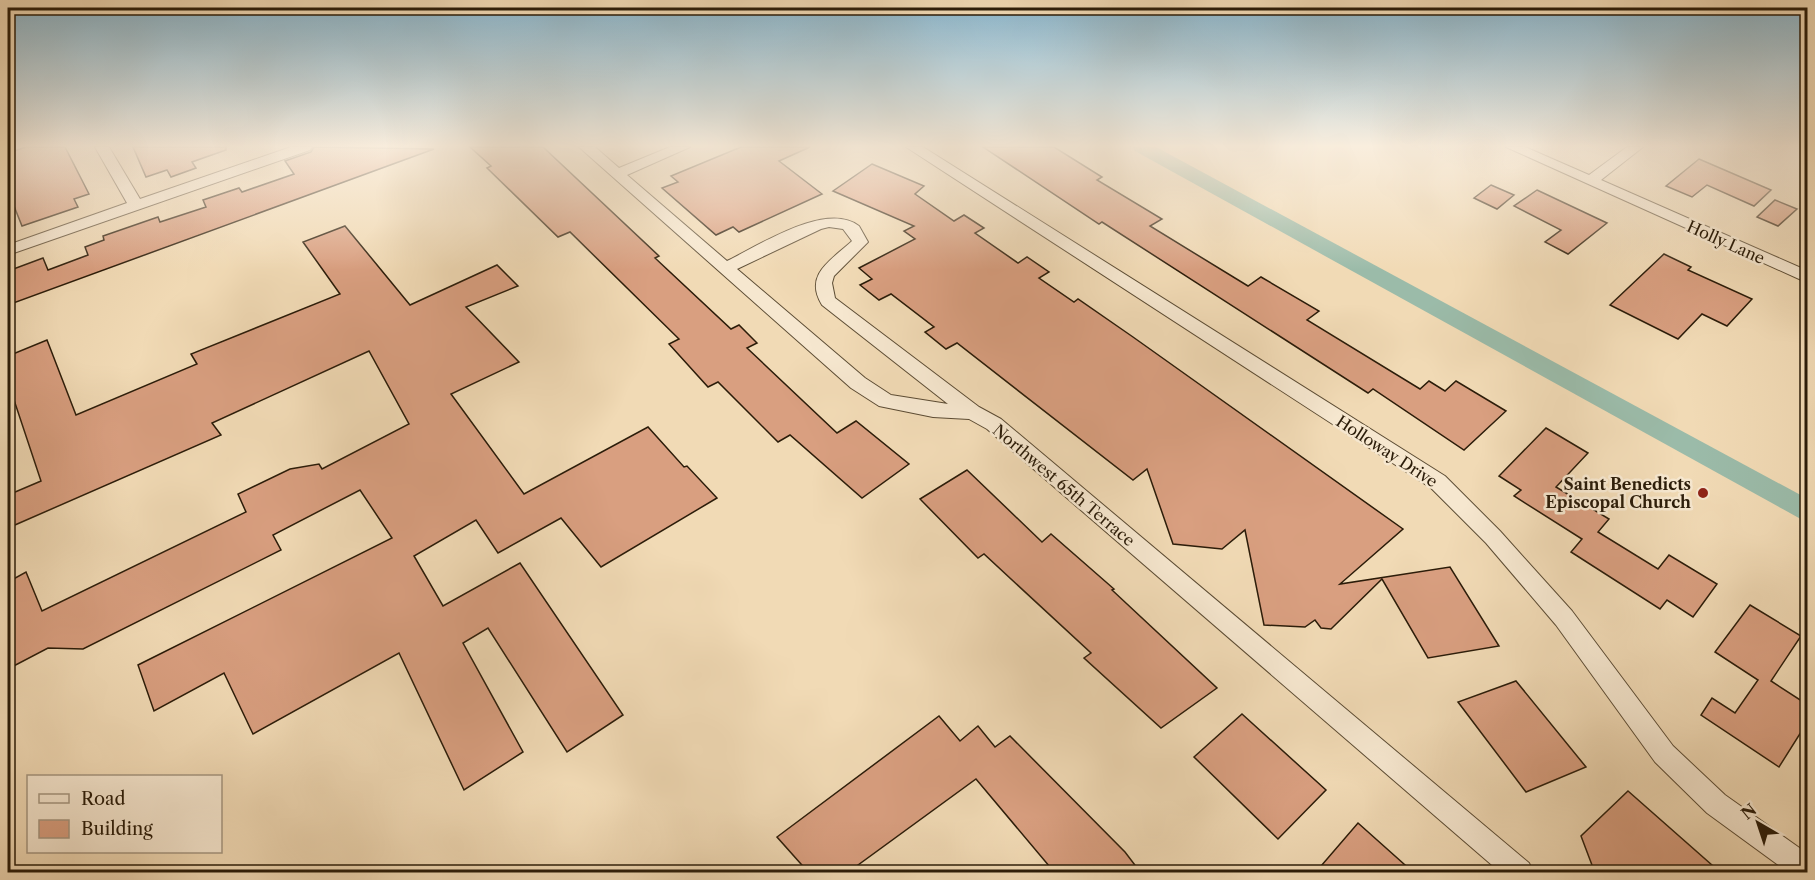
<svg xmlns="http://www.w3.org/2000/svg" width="1815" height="880" font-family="'Libre Caslon Text',serif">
  <rect width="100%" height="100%" fill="#f1dab5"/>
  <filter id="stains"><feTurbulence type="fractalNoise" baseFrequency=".00333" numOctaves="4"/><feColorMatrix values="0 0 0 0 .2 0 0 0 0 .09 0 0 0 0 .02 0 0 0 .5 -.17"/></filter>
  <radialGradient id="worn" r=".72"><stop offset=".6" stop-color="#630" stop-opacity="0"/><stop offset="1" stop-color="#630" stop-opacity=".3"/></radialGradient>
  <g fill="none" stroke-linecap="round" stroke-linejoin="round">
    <polygon fill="#9bbba9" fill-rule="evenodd" points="1133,147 1156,147 1808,499 1808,523 1135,151"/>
  </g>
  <g fill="#d99f80" stroke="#2b1c09" stroke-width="1.5">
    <polygon points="26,147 65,147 89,194 74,199 78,207 22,226 8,191 8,153"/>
    <polygon points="133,147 226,147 226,150 192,162 196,168 171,177 167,170 146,177"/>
    <polygon points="314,147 434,149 8,305 8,271 43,258 48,270 88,255 85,247 104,240 103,236 158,217 160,222 206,207 203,200 239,188 242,192 294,174 285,161 311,152"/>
    <polygon points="470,147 543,147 659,256 655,258 731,329 739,325 757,343 747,348 837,433 856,421 909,464 862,498 790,435 778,442 718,382 708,387 669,344 679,339 570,232 558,237 487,168 491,166"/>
    <polygon points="741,147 810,147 779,161 822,194 739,232 733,227 716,235 662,188 678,182 671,176"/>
    <polygon points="983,147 1054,147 1102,177 1097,180 1162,219 1150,226 1248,286 1261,277 1319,311 1307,320 1420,389 1429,381 1445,391 1456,381 1506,411 1464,450 1373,389 1368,393 1102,222 1099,224"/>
    <polygon points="1699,159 1771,190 1754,206 1707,185 1692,197 1666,186"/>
    <polygon points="872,164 924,186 915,194 954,221 964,215 984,228 975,233 1018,263 1027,257 1049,272 1039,278 1074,302 1078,299 1133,337 1403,529 1340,584 1450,567 1499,646 1428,658 1382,579 1331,629 1321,628 1315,620 1305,627 1264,625 1245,530 1222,549 1173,544 1147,469 1133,480 957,343 946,349 925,332 934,327 891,294 879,300 860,285 872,279 859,268 915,239 904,231 914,226 833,191"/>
    <polygon points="1491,185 1514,195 1497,209 1474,198"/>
    <polygon points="1537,190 1607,223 1568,254 1545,242 1561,230 1514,206"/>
    <polygon points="1775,200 1797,209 1778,226 1757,217"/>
    <polygon points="345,226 410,305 497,265 518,286 466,307 519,362 451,394 524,494 648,427 684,467 687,466 717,498 601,567 561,518 498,553 476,520 414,556 443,606 520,563 623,715 567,752 488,628 463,643 523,752 464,790 399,653 253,734 224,673 154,711 138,665 392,538 360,490 273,535 281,550 83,649 48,648 8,669 8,582 26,572 42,611 246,512 238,494 290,469 319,464 322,469 409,424 369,351 212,423 221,435 8,528 8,495 41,481 8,382 8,356 47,340 76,415 197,364 191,354 340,294 303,242"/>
    <polygon points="1664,254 1691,267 1688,270 1752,299 1727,326 1702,314 1678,339 1610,305"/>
    <polygon points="1546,428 1588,453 1556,487 1609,519 1598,532 1658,569 1669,555 1717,584 1693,617 1667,600 1660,609 1571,552 1582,539 1514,496 1521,490 1499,476"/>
    <polygon points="967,470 1042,542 1051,534 1114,589 1112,590 1217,688 1161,728 1084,658 1091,653 984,554 978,558 920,499"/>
    <polygon points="1750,605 1801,636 1771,681 1808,705 1808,721 1779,767 1701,715 1712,698 1735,713 1758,680 1715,652"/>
    <polygon points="1516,681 1586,767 1526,792 1458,702"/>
    <polygon points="1242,714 1326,790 1278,839 1194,757"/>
    <polygon points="939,716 960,741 978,726 995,747 1010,736 1125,852 1141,873 1055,873 976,779 847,873 809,873 777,837"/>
    <polygon points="1628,791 1721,873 1595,873 1581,836"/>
    <polygon points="1358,823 1414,873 1315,873"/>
  </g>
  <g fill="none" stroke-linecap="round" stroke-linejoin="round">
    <g stroke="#5c4c34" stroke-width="2">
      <g id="street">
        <polygon points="95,147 109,147 140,199 291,147 312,147 310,150 8,255 8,245 127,203"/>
        <path d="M 579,147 L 595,147 L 619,168 L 670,147 L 690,147 L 627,175 L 727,261 C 760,245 826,201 859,226 L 868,242 L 834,276 L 832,283 L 835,298 L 979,407 L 1001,419 L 1529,863 L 1533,872 L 1500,872 L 987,429 L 969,419 L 933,417 L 879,406 L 851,388 ZM 829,227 L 843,229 L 852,241 C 832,260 803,274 822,305 L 948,404 L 891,395 L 865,378 L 737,269 L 821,229 Z"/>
        <polygon points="906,147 923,147 1445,476 1500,531 1572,611 1673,746 1725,795 1808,854 1808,872 1788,872 1707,813 1655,762 1556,625 1486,543 1431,488"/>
        <polygon points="1506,147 1525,147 1589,175 1627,147 1643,147 1601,180 1808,271 1808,283"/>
      </g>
    </g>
    <use href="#street" fill="#f6e7cf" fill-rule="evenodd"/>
  </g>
  <linearGradient id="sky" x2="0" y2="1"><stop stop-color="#89b7cf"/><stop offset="0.54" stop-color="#f9eede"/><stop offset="1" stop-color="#f9eede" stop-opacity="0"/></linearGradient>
  <rect width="1815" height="270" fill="url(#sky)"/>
  <circle fill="#8f2418" stroke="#f6e7cf" stroke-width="2" cx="1703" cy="493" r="6"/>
  <g text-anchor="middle" stroke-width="5" stroke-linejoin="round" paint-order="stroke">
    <g font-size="16" fill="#2b1c09" stroke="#f6e7cf">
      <text transform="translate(1726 242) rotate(24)" y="6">Holly Lane</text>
      <text transform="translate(1387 451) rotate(33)" y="6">Holloway Drive</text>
      <text transform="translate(1064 485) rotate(40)" y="6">Northwest 65th Terrace</text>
    </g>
    <g font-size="16" font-weight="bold" fill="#2b1c09" stroke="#f6e7cf" text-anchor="end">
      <text x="1691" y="490">Saint Benedicts<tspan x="1691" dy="18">Episcopal Church</tspan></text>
    </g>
  </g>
  <rect width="1815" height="880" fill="none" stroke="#f1dab5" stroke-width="30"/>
  <rect x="9" y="9" width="1797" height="862" fill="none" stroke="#2b1c09" stroke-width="3"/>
  <rect x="15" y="15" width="1785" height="850" fill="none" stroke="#2b1c09" stroke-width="1.5"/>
  <rect x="27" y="775" width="195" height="78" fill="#f6e7cf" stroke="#a59680" stroke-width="1.5"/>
  <rect x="39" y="794" width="30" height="9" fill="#f6e7cf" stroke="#a59680" stroke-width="1.5"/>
  <text x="81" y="805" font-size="18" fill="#2b1c09">Road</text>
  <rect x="39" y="820" width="30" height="18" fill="#d99f80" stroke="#a59680" stroke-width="1.5"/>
  <text x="81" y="835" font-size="18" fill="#2b1c09">Building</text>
  <g transform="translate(1758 823) rotate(321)" stroke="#f6e7cf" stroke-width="4.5" paint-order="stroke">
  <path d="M0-4.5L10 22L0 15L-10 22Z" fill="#2b1c09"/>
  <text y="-9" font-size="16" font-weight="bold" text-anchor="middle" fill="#2b1c09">N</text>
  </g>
  <rect width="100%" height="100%" filter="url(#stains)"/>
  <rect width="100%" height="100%" fill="url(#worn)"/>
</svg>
